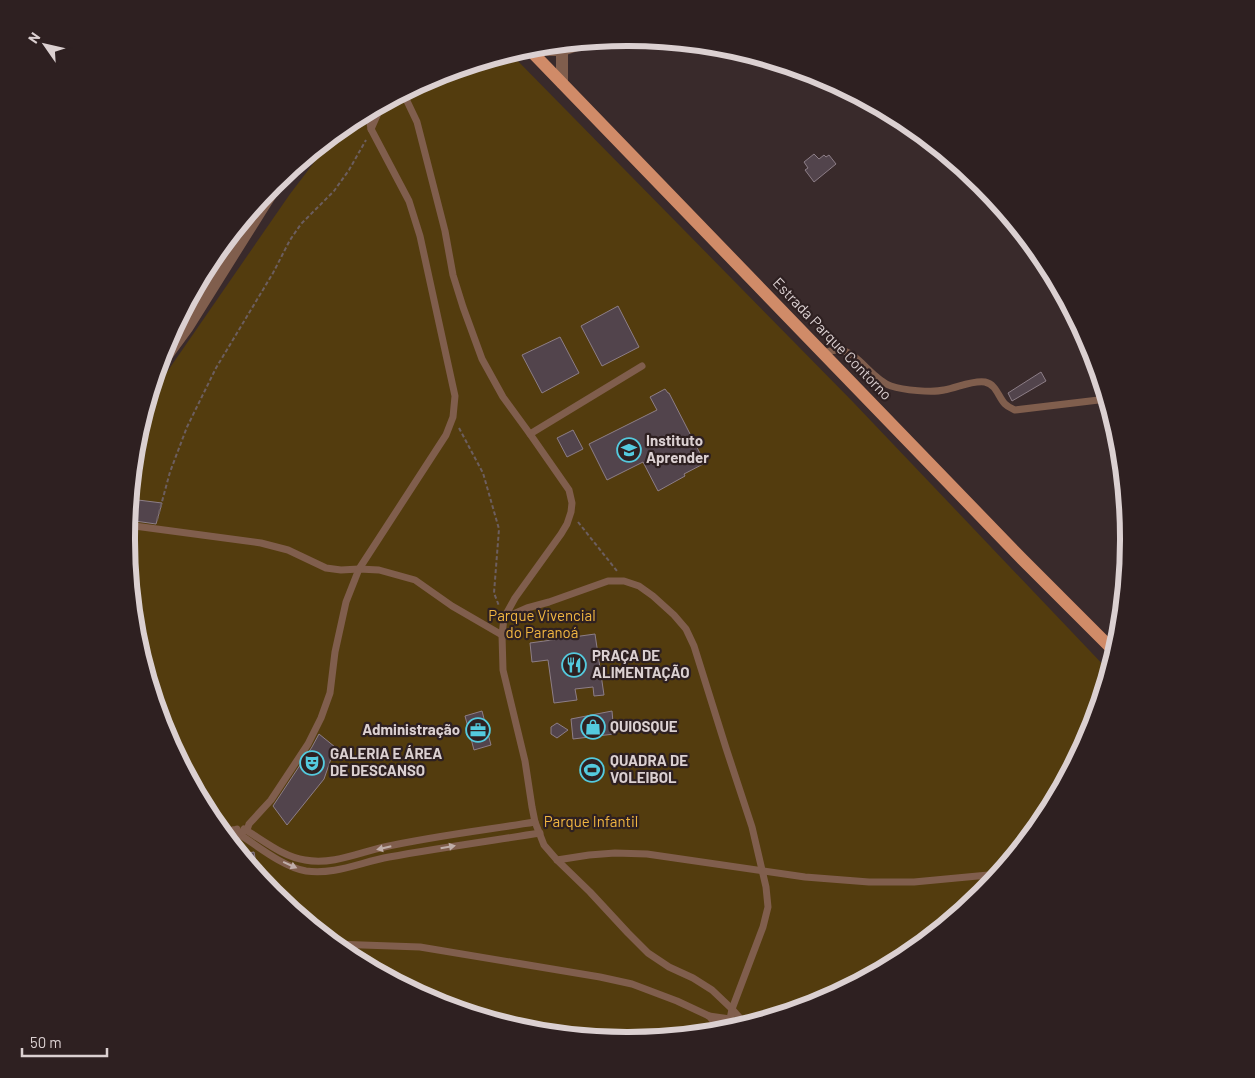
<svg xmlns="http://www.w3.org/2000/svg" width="1255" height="1078" font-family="Barlow,sans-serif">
  <rect width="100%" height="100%" fill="#392a2b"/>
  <polygon fill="#533c0e" points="510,53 853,402 1109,671 1091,731 1044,818 982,894 906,956 819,1002 725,1031 627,1040 529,1031 435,1002 349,956 273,893 210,817 164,731 136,637 126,539 136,441 149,398 290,194 338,131 349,122 436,76"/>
  <g fill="#52444c" stroke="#8d7e87">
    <polygon points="814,154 819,159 824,155 826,157 829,155 836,164 814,182 805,170 808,168 804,162"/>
    <polygon points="618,306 639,347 602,366 581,326"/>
    <polygon points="560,337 579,373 542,393 522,355"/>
    <polygon points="1041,372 1046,381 1012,401 1008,393"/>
    <polygon points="665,389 668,393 669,393 705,463 684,474 685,476 658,491 643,462 607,480 589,444 657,410 650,397"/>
    <polygon points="573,430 583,449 567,457 557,438"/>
    <polygon points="130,499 162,503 156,524 128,520"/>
    <polygon points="595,634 604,695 594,696 593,687 575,689 577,700 554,703 548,660 532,662 530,643"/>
    <polygon points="482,711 491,745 474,750 465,716"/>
    <polygon points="612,711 614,734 573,739 571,719"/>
    <polygon points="557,723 568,730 557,738 551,734 551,727"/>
    <polygon points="319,734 335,747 324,779 287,825 273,806 312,747"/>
    <polygon points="254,852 256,863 249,864 241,854"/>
  </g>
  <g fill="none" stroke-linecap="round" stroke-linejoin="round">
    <g stroke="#6c5e5f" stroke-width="2" stroke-dasharray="4 2.5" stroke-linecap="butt">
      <polyline points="459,428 483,473 499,529 494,593 499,606"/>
      <polyline points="157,520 170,472 187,427 216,368 273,273 290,240 301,224 334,191 349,170 366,140"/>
      <polyline points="578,522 617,571"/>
    </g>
    <g stroke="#805e4d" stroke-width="7">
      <polyline points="402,94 407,101 417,122 445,231 453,275 463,307 482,359 503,397 530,434 569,490 572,503 571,512 567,524 561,534 515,598 504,618 502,635 503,670 525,761 532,807 535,822 544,845 557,860 590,892 628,933 648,953 669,967 693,978 712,990 732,1009 746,1025"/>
      <polyline points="368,112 371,129"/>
      <path d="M 823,353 C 827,352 833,350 838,350 C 857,350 872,380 891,386 C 903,390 932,393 944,390 C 957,388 972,380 985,382 C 997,385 998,397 1005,404 C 1008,407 1011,408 1015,410 L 1107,399"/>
      <polyline points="530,434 642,366"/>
      <polyline points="127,525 261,543 288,550 326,568 341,570 359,569 379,570 415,580 452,606 502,635"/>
      <polyline points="504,618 527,608 549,602 608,581 624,581 639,586 653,596 674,615 686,629 694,646 726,748 752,827 766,887 768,907 763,927 732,1009 730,1019 730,1029"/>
      <path d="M 244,829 C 263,840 283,857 305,860 C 332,865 358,853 384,847 C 434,836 485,830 535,822"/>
      <path d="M 233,830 C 254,843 282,867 306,871 C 335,875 361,862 389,857 C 439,848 489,841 540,833"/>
      <polyline points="224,834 237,829"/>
      <polyline points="227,838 247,830 249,824 271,800 308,744 321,718 330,693 335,652 346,602 359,569 446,435 453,417 455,396 420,236 409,201 371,129 382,104"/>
      <polyline points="557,860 589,855 615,853 647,854 805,877 869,882 914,882 999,874"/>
      <polyline points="334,944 420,947 600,977 632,984 677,1001 709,1016 722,1031"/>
      <polyline points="709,1016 730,1019"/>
    </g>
    <g stroke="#805e4d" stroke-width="12">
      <polyline points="621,38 632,38"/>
      <polyline points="562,44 562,83"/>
      <polyline points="530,50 562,50 589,41"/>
    </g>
    <g stroke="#805e4d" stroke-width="12">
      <polyline points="266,198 274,191 277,181"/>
      <polyline points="157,369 187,328 271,194"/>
    </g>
    <polyline stroke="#d08b68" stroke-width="12" points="528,48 1022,559 1115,652"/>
  </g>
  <defs><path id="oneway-solid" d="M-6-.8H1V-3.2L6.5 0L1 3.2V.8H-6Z" transform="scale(1.25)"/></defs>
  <g fill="#c0aea9">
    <use href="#oneway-solid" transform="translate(448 847) rotate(-10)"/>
    <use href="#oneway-solid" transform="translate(384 848) rotate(167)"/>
    <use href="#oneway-solid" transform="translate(290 865) rotate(24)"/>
  </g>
  <defs>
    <g id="school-ring" transform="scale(1.25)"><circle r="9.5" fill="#2e2021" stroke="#54cade" stroke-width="1.5"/><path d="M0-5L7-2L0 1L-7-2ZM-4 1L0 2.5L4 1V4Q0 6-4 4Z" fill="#54cade"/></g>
    <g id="restaurant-ring" transform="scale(1.25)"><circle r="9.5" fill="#2e2021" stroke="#54cade" stroke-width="1.5"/><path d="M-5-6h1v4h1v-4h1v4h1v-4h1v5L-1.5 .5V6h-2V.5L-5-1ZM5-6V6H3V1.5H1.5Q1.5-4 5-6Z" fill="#54cade"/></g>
    <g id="shop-ring" transform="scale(1.25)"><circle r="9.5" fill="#2e2021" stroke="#54cade" stroke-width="1.5"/><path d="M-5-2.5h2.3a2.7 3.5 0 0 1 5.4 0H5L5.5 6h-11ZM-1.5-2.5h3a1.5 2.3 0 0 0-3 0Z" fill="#54cade"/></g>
    <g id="office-ring" transform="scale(1.25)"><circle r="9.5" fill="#2e2021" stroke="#54cade" stroke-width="1.5"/><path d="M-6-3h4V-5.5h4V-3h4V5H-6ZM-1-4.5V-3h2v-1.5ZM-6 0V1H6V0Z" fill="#54cade"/></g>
    <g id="theatre-ring" transform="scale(1.25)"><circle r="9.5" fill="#2e2021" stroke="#54cade" stroke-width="1.5"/><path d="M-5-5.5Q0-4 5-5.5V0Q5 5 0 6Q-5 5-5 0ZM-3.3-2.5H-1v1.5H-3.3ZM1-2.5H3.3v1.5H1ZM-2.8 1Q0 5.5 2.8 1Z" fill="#54cade"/></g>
    <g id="stadium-ring" transform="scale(1.25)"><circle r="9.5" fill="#2e2021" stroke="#54cade" stroke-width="1.5"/><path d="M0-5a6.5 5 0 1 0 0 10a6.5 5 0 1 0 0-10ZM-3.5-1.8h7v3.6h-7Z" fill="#54cade"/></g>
  </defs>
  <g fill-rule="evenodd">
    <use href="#school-ring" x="629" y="450"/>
    <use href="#restaurant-ring" x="574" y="665"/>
    <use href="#shop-ring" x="593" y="727"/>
    <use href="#office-ring" x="478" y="730"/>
    <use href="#theatre-ring" x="312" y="763"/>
    <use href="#stadium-ring" x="592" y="770"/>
  </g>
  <g text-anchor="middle" stroke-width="4.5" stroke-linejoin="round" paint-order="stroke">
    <g font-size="15" fill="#dbd0d1" stroke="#2e2021">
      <text transform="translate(832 339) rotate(46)" y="5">Estrada Parque Contorno</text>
    </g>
    <g font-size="15" font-weight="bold" fill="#dbd0d1" stroke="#2e2021" text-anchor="start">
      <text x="646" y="446">Instituto<tspan x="646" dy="17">Aprender</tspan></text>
      <text x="592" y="661">PRAÇA DE<tspan x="592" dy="17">ALIMENTAÇÃO</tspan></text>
      <text x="610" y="732">QUIOSQUE</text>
      <text x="460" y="735" text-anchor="end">Administração</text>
      <text x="330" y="759">GALERIA E ÁREA<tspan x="330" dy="17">DE DESCANSO</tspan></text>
      <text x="610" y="766">QUADRA DE<tspan x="610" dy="17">VOLEIBOL</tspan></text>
    </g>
    <g font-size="15" fill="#f2b641" stroke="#2e2021">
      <text x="542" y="621">Parque Vivencial<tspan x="542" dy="17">do Paranoá</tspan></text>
      <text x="591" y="827">Parque Infantil</text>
    </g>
  </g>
  <path d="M0 0H1255V1078H0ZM627 46H628A492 492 0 0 1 1120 538V540A492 492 0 0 1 628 1032H627A492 492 0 0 1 135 540V538A492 492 0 0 1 627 46Z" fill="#2e2021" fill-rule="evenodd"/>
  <path fill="none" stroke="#dbd0d1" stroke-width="6" d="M627 46H628A492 492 0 0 1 1120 538V540A492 492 0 0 1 628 1032H627A492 492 0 0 1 135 540V538A492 492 0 0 1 627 46Z"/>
  <g transform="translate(45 45) rotate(304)" stroke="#2e2021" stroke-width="4" paint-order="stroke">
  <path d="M0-4L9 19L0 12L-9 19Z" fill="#dbd0d1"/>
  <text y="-8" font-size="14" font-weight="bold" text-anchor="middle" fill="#dbd0d1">N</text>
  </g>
  <path d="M22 1048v8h85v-8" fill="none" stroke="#dbd0d1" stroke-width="2.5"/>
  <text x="30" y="1048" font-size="15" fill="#dbd0d1" stroke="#2e2021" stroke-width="4" paint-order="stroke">50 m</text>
</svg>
